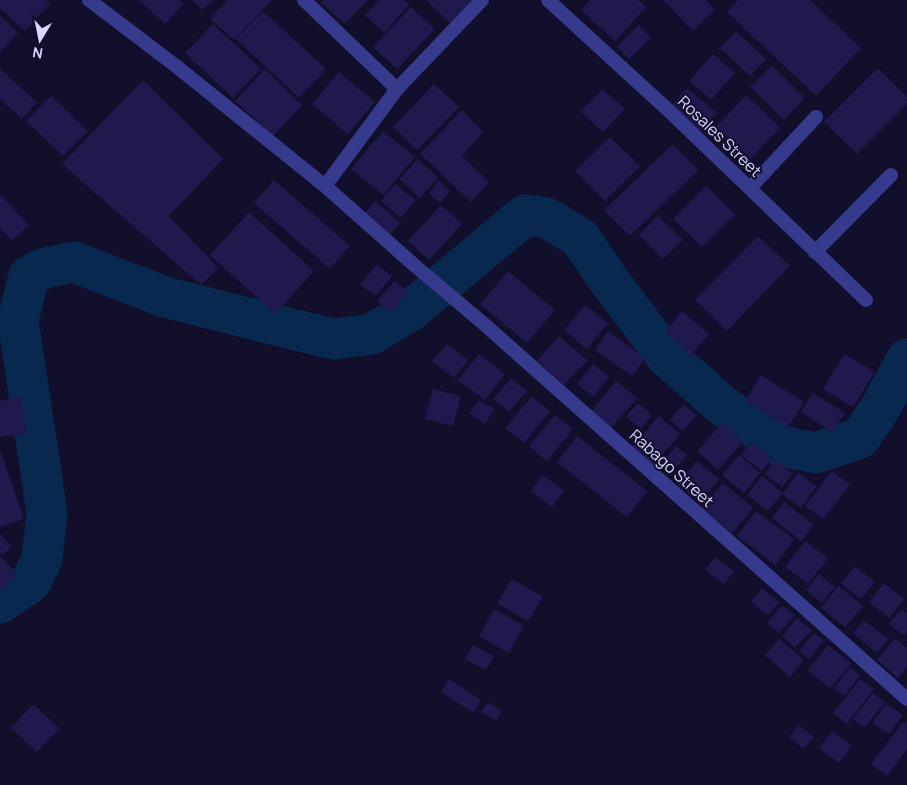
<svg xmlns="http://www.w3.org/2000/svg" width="907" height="785" font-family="Manrope,sans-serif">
  <rect width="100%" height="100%" fill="#110f2b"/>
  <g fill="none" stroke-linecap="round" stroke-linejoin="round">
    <polyline stroke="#09284f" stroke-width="41" points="0,603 31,582 42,559 47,513 18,320 29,276 45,268 74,262 165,297 283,327 334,339 372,334 410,311 525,215 547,218 580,238 610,282 666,356 723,406 781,446 816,453 860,438 879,410 907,359"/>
  </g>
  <g fill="#1f194d">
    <polygon points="0,0 47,0 50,3 25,31 0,8"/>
    <polygon points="139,0 179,0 183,4 165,24"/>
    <polygon points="192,0 213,0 203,10"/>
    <polygon points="228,0 272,0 234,40 210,19"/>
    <polygon points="324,0 368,0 345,24 321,3"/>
    <polygon points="379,0 404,0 409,5 384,33 365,15"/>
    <polygon points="426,0 474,0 451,24"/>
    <polygon points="590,0 638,0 646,7 615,41 581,10"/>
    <polygon points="663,0 706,0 715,10 693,31"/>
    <polygon points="738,0 810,0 861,48 816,96 727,12"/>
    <polygon points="411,7 435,29 397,69 373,47"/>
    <polygon points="263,11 326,69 299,98 236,39"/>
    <polygon points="0,15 18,33 0,52"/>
    <polygon points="213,24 261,69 233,98 185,53"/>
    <polygon points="639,25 651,38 629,59 617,47"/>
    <polygon points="736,31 766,59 750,76 720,48"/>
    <polygon points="713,54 735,73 711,100 689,81"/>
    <polygon points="772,65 805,98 784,120 750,87"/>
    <polygon points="878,68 907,97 907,104 857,154 824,122"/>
    <polygon points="0,69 37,102 22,119 0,99"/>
    <polygon points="265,69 302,105 273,136 235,101"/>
    <polygon points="339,72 375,102 348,134 312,104"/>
    <polygon points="143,80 223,159 169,216 218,268 201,285 62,164"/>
    <polygon points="434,84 459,107 417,150 393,127"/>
    <polygon points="687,88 717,113 701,131 672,105"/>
    <polygon points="602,89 625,109 603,132 581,112"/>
    <polygon points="746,95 780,127 744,166 709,134"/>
    <polygon points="51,96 88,131 63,156 26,121"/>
    <polygon points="462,110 483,132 462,156 489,182 471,202 420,154"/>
    <polygon points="383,131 415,157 383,195 351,169"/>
    <polygon points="610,137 640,166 605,201 575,171"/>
    <polygon points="673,144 698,170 630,236 604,210"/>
    <polygon points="418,159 438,178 420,198 399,179"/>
    <polygon points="274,180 350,246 330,269 254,203"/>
    <polygon points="439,181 450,191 440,203 429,193"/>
    <polygon points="395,184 415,200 401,218 381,201"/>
    <polygon points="706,186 735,214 702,247 673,219"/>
    <polygon points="0,194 29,225 12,241 0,228"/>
    <polygon points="375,201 400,223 386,239 361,218"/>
    <polygon points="441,205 462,224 429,260 408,241"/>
    <polygon points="249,212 314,271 275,314 210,255"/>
    <polygon points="658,216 683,240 663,259 639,235"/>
    <polygon points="758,236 790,266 727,331 695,300"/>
    <polygon points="377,264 392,277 375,296 360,284"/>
    <polygon points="508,271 555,310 527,343 480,304"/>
    <polygon points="395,281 408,292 390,313 377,301"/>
    <polygon points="585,305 608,323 587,349 564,330"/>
    <polygon points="682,311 709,334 691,355 665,332"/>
    <polygon points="608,331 645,358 632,376 595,350"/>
    <polygon points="559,336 587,360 564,385 537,361"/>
    <polygon points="447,344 468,360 454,378 432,361"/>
    <polygon points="479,354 505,374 485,400 458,380"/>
    <polygon points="844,354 875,372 853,407 823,389"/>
    <polygon points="593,364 609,377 593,397 577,384"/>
    <polygon points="761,375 804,402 788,427 745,401"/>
    <polygon points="511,378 527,391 509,412 493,399"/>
    <polygon points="616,381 637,398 610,429 590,413"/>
    <polygon points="433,389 461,396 453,426 425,419"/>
    <polygon points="813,393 845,413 832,432 801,412"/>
    <polygon points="532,396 550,411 524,443 505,428"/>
    <polygon points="20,397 27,433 0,437 0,401"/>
    <polygon points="479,400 494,409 485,424 470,414"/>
    <polygon points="638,403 652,415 641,429 626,417"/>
    <polygon points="683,404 696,415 683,431 670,420"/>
    <polygon points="555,415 573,429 547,461 529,446"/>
    <polygon points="659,416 680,434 653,465 632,447"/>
    <polygon points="722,423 743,442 718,470 697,451"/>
    <polygon points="577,436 647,491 627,517 557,462"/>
    <polygon points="751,442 772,458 762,471 741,455"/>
    <polygon points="676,446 687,455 677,467 666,458"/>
    <polygon points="0,449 24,519 0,527"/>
    <polygon points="739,455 760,473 744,493 722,475"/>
    <polygon points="775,460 793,473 782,487 765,474"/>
    <polygon points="697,461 719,479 700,503 677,484"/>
    <polygon points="832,471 850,485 823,519 805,506"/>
    <polygon points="798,473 817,486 801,508 782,494 768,511 747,495 762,476 783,493"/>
    <polygon points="543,475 564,491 552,507 531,491"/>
    <polygon points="723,483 753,508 732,533 702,508"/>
    <polygon points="784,502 814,525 801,541 772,518"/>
    <polygon points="756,511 794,539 775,565 737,536"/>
    <polygon points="0,534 12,547 2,555 0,553"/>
    <polygon points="805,541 828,558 808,584 785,567"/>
    <polygon points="0,556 17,574 0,591"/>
    <polygon points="715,557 734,571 724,584 705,570"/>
    <polygon points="855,566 875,582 861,599 841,584"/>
    <polygon points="819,574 835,587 822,603 806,590"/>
    <polygon points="512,579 543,597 528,621 497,603"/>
    <polygon points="884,583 904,599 889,618 869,602"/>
    <polygon points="838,586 863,606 845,627 821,608"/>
    <polygon points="762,588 779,602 768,615 751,602"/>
    <polygon points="782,605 795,615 779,633 767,623"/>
    <polygon points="494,609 524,626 509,653 479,636"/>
    <polygon points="902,609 907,614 907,632 904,636 889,624"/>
    <polygon points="797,618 812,630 795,648 782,636"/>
    <polygon points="864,620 888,639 877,653 853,633"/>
    <polygon points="814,633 824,641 809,659 799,651"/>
    <polygon points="895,638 907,648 907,667 898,678 877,660"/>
    <polygon points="779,639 804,660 790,677 765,655"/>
    <polygon points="473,645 494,656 486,670 465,659"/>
    <polygon points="828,645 851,663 830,689 808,670"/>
    <polygon points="850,667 860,675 844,696 834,688"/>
    <polygon points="449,679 481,700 473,713 441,692"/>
    <polygon points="860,679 874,689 847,724 833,713"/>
    <polygon points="873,693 885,702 864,728 853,719"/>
    <polygon points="488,702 502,711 496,721 481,712"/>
    <polygon points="33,704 59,728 37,752 11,728"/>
    <polygon points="886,704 903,715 889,734 872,723"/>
    <polygon points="904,721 907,724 907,749 887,776 871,764"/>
    <polygon points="799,725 814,737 804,749 789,737"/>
    <polygon points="832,731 852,746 839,763 819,748"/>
  </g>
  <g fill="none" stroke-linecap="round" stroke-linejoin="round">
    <g stroke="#363a8d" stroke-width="14">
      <polyline points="304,0 397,89"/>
      <polyline points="548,0 668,110 866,300"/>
      <polyline points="325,186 397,89 482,0"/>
      <polyline points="750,188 816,117"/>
      <polyline points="815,252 891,175"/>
    </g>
    <polyline stroke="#363a8d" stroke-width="14" points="89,0 176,66 325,186 413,264 484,324 907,699"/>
  </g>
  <g text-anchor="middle" stroke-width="4" stroke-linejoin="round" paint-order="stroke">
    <g font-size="16" fill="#d9d8ff" stroke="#110f2b">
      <text transform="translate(720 136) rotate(44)" y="6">Rosales Street</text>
      <text transform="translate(672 468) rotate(42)" y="6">Rabago Street</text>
    </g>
  </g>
  <g transform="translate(40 40) rotate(190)" stroke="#110f2b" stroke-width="4" paint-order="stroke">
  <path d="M0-4L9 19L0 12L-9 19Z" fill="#d9d8ff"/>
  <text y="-8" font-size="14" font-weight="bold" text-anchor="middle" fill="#d9d8ff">N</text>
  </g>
</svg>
